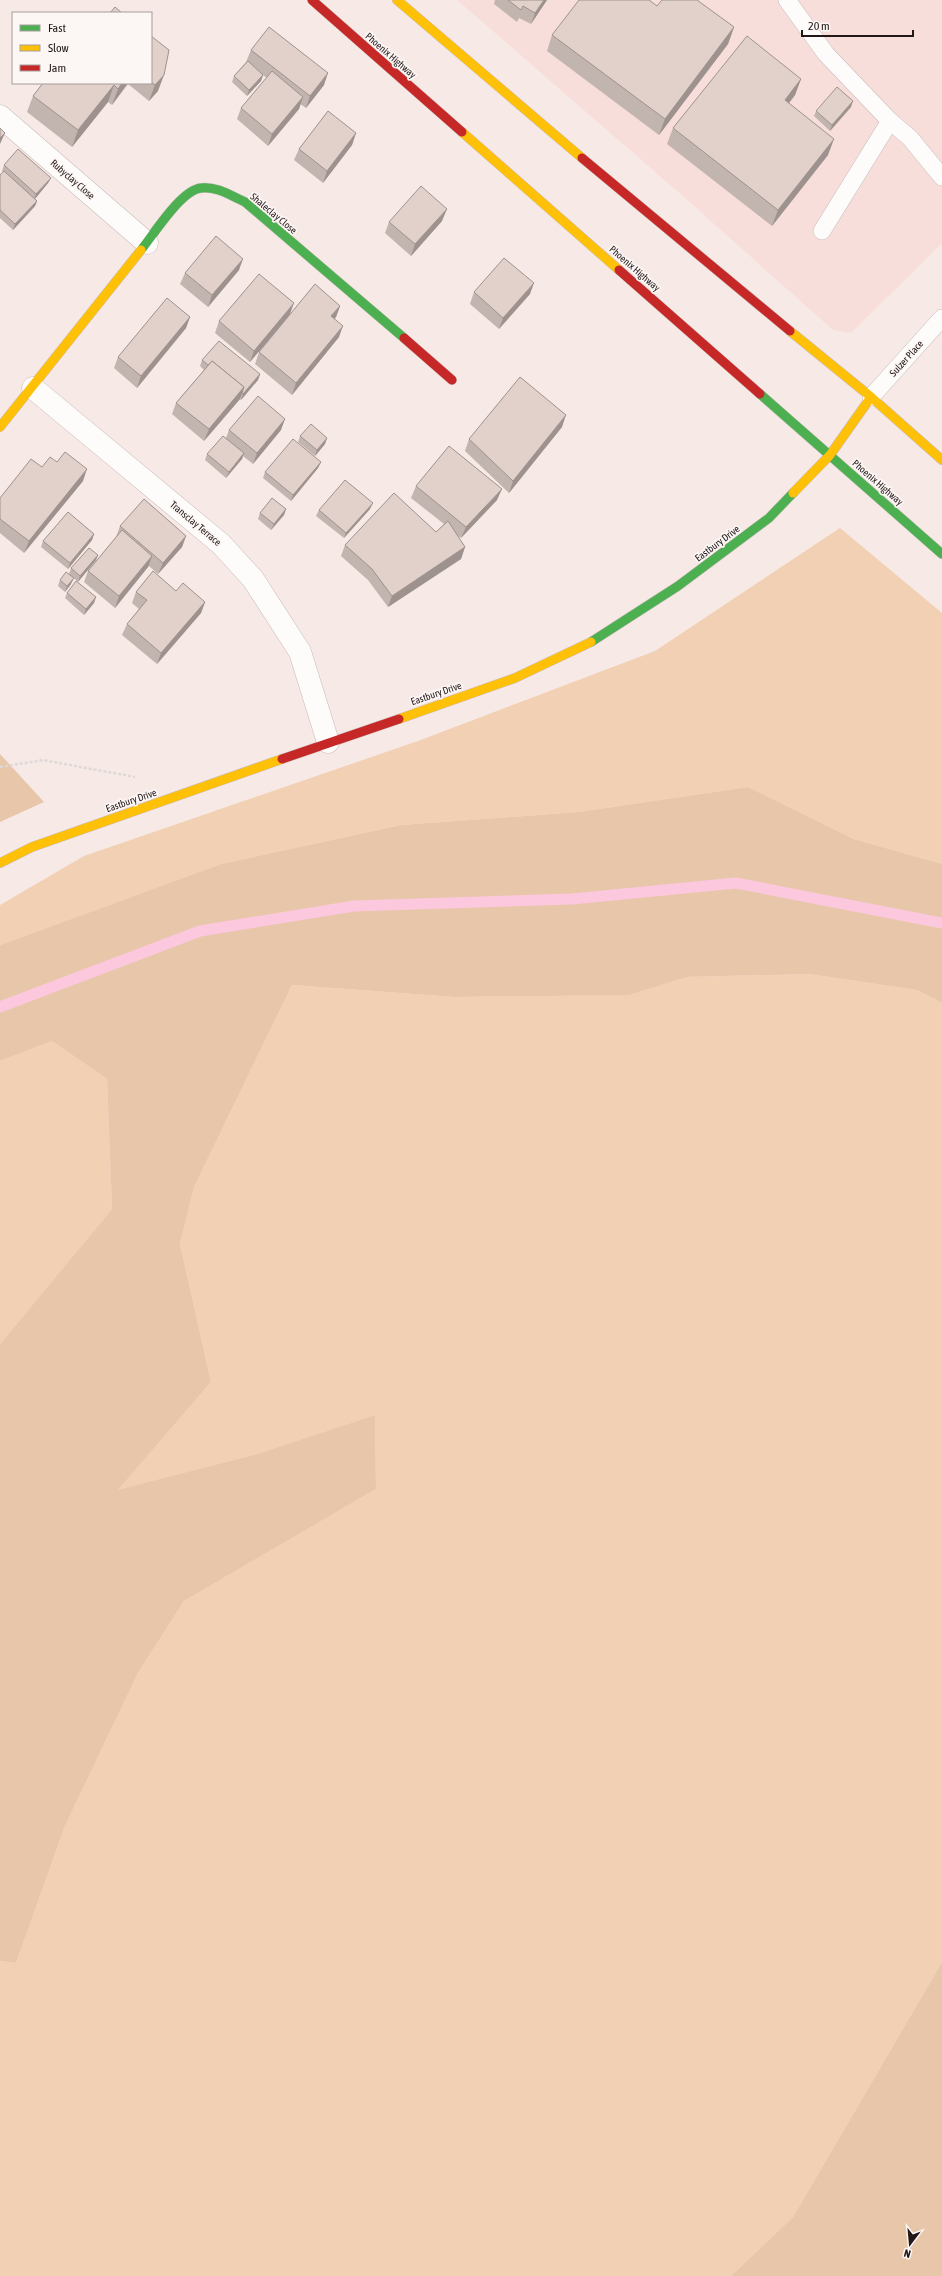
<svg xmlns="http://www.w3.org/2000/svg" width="942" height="2276" font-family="'Asap Condensed',sans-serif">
  <rect width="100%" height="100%" fill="#f7e9e6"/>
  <polygon fill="#f8deda" points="457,0 942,0 942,243 851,333 833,330 677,191"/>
  <g fill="#f2d0b3">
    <polygon points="840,528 942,613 942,864 854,839 748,787 578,812 401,825 221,864 0,945 0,905 84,856 418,741 655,651"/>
    <polygon points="809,974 917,990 942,1003 942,1962 793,2217 731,2276 0,2276 0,1961 16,1963 65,1826 138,1673 184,1601 376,1489 375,1415 257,1454 117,1491 211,1382 180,1244 194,1187 292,985 454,997 628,995 687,977"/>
    <polygon points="52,1041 107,1079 112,1209 0,1344 0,1061"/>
  </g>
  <g fill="#e8c6a9">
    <polygon points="0,754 44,802 0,822"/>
    <polygon points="748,787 854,839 942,864 942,1003 917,990 809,974 687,977 629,995 454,997 292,985 194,1187 180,1244 211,1382 118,1490 257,1454 375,1415 376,1489 184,1601 138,1673 65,1826 16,1963 0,1961 0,1344 112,1209 107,1079 52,1041 0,1061 0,945 221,864 401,825 578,812"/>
    <polygon points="942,1962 942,2276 731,2276 793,2217"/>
  </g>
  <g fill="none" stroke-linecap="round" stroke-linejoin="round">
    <polyline stroke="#fcc8de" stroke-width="11" points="0,1007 200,931 354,906 572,899 736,883 942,923"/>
    <g stroke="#c7bcba" stroke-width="18">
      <g id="lane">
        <polyline points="787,0 826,54 890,121 910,138 942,177"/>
        <polyline points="822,231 890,121"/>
        <polyline points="871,397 942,318"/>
      </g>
    </g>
    <g stroke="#c7bcba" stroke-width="23">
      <g id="street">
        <polyline points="0,116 147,243"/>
        <polyline points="33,388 221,544 253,579 300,652 328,742"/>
      </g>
    </g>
    <g stroke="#c7bcba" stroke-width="10">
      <g id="fast">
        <path d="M 141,250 C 154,234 181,190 201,188 C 217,186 231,196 245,202 L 404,338"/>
        <polyline points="760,394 942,554"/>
        <polyline points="591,642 678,586 769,518 793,493"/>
      </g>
    </g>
    <g stroke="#c7bcba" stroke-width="10">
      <g id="slow">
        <polyline points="397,0 582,158"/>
        <polyline points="462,132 619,270"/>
        <polyline points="790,331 871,397 942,460"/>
        <polyline points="0,427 141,250"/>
        <polyline points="793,493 830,455 871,397"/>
        <polyline points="399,719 515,678 591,642"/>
        <polyline points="0,863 32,847 282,759"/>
      </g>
    </g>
    <g stroke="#c7bcba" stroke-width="10">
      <g id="jam">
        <polyline points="312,0 462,132"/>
        <polyline points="582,158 790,331"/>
        <polyline points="619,270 760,394"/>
        <polyline points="404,338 452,380"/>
        <polyline points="282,759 399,719"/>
      </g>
    </g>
    <polyline stroke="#ded9d8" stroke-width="2.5" stroke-dasharray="3 2" stroke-linecap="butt" points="0,767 43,760 135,777"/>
    <use href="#lane" stroke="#fefcfb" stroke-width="17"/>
    <use href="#street" stroke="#fefcfb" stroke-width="22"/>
    <use href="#fast" stroke="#4caf50" stroke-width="9"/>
    <use href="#slow" stroke="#ffc107" stroke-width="9"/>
    <use href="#jam" stroke="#c62828" stroke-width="9"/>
  </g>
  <g fill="#c2b4af">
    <polygon points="495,0 547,0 531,24 519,18 517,22 494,4"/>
    <polygon points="657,6 734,27 728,44 659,135 547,51 552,35"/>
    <polygon points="151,36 158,91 149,101 128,84 112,105 108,102 72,147 27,112 33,96 43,83 151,83"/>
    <polygon points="251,50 324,85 306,108 300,104 299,109 268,146 237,119 241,108 267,78 263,75 261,81 247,96 232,82 234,76 246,62"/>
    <polygon points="801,79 795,95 789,103 828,155 772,226 667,144 673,128"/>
    <polygon points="851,107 830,131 814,116 816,111"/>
    <polygon points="356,133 352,145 323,183 294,160 299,149"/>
    <polygon points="4,165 51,178 48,183 35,199 37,201 35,206 13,230 0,218 0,175 3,172 2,171"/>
    <polygon points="442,221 411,256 385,233 389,222"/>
    <polygon points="239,270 208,307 180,284 185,273"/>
    <polygon points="474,292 530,294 499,329 470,304"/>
    <polygon points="340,306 336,317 335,319 339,337 292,395 255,364 259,352 288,317 250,362 215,333 219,321 290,314"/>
    <polygon points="190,317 186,328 137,388 114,368 118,357"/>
    <polygon points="202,360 260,374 258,380 241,400 240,399 204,441 172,414 176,403 204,370 200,366"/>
    <polygon points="562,427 509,493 465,451 469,439"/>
    <polygon points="229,430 281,430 253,464 243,456 242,459 226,478 205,460 207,454 226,438"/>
    <polygon points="300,436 327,438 325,444 315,456 298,442"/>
    <polygon points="321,462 318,468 291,501 263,478 265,472"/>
    <polygon points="42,467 83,481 24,553 0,533 0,498"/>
    <polygon points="416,486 497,500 461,538 457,535 465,547 461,559 388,607 368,580 341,556 345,545 436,532 444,524 411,498"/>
    <polygon points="286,509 284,515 271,530 258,519 260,513"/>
    <polygon points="370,509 344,538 316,516 319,510"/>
    <polygon points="120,526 186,536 182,547 158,574 149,566 148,567 115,608 84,582 88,571 116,537"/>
    <polygon points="94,534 92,540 68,569 41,547 43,541"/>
    <polygon points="98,555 96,560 78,582 69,574 71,568"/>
    <polygon points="60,580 71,584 65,592 58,586"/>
    <polygon points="176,591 205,602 201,613 157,664 122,635 127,624 139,609 132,603 136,592"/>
    <polygon points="67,593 96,597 94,603 84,615 65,598"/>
  </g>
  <g fill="#9e928e">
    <polygon points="544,0 547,0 531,24 535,13"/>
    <polygon points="734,27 728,44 659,135 665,119"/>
    <polygon points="328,73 324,85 306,108 310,96"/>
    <polygon points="164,75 158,91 149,101 155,85"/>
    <polygon points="263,75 261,81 247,96 249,90"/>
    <polygon points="801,79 795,95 779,116 785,100"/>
    <polygon points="122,83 128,83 112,105 118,89"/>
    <polygon points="114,85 108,102 72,147 78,130"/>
    <polygon points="303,97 299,109 268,146 272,134"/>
    <polygon points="853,101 851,107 830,131 832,125"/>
    <polygon points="5,133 0,144 0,138"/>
    <polygon points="356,133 352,145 323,183 327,171"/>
    <polygon points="834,139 828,155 772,226 778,210"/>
    <polygon points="51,178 48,183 34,200 36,194"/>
    <polygon points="37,201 35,206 13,230 15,224"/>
    <polygon points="447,209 442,221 411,256 415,244"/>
    <polygon points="243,259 239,270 208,307 212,295"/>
    <polygon points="534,283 530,294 499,329 503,318"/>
    <polygon points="294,303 290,314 250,362 254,351"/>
    <polygon points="340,306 336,317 327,328 331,316"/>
    <polygon points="190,317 186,328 137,388 141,376"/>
    <polygon points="343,326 339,337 292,395 296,383"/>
    <polygon points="260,374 258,380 241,400 243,394"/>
    <polygon points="244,387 240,399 204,441 209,429"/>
    <polygon points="566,415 562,427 509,493 513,481"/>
    <polygon points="285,419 281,430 253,464 257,453"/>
    <polygon points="327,438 325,444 315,456 317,450"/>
    <polygon points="244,453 242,459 226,478 229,472"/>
    <polygon points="321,462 318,468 291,501 293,495"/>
    <polygon points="87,469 83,481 24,553 29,541"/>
    <polygon points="502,489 497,500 461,538 466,527"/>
    <polygon points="373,503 370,509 344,538 346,533"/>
    <polygon points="286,509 284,515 271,530 274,524"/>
    <polygon points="94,534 92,540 68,569 70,563"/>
    <polygon points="186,536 182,547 158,574 163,563"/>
    <polygon points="465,547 461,559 388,607 392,596"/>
    <polygon points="98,555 96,560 78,582 80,576"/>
    <polygon points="152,556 148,567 115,608 119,596"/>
    <polygon points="74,578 71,584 65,592 67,586"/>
    <polygon points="96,597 94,603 84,615 86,609"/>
    <polygon points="205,602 201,613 157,664 161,653"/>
  </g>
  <g fill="#e2d1cb" stroke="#9e928e">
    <polygon points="508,0 544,0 535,13 523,6 521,10"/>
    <polygon points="579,0 649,0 657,6 662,0 697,0 734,27 665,119 552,35"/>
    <polygon points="115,7 122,13 110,13"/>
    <polygon points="269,27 328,73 310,96 251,50"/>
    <polygon points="151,36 169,50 164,75 155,85 151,82"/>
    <polygon points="747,36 801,79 785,100 834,139 778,210 673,128"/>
    <polygon points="248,61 263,75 249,90 234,76"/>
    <polygon points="272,71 303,97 272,134 241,108"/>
    <polygon points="43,83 122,83 118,89 114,85 78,130 33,96"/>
    <polygon points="837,87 853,101 832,125 816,111"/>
    <polygon points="328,111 356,133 327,171 299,149"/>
    <polygon points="0,128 5,133 0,138"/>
    <polygon points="18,149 51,178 36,194 4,165"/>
    <polygon points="4,171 37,201 15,224 0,210 0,175"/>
    <polygon points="421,186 447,209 415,244 389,222"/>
    <polygon points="216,236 243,259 212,295 185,273"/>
    <polygon points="504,258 534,283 503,318 474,292"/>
    <polygon points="259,274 294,303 254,351 219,321"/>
    <polygon points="315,284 340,306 331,316 343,326 296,383 259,352"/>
    <polygon points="167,298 190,317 141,376 118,357"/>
    <polygon points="219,341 260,374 243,394 242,393 244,387 212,361 208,365 202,360"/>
    <polygon points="212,361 244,387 209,429 176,403"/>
    <polygon points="520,377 566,415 513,481 469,439"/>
    <polygon points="258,396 285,419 257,453 229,430"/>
    <polygon points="311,424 327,438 317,450 300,436"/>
    <polygon points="223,436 244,453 229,472 207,454"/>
    <polygon points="293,439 321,462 293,495 265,472"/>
    <polygon points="449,446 502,489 466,527 416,486"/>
    <polygon points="65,452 87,469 29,541 0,519 0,498 31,459 42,467 50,457 57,462"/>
    <polygon points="345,480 373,503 346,533 319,510"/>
    <polygon points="394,493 436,532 448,521 465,547 392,596 372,569 345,545"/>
    <polygon points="272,498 286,509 274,524 260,513"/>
    <polygon points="144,499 186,536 163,563 120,526"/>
    <polygon points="68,512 94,534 70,563 43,541"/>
    <polygon points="122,530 152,556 119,596 88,571"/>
    <polygon points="89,548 98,555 80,576 71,568"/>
    <polygon points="153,571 176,591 183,583 205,602 161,653 127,624 147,600 136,592"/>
    <polygon points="66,572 74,578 67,586 60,580"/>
    <polygon points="76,581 96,597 86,609 67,593"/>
  </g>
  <g text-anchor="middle" stroke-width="3.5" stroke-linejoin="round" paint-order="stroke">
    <g font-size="10" fill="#211817" stroke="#fcf6f5">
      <text transform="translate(391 55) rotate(41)" y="4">Phoenix Highway</text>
      <text transform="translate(73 179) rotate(41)" y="4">Rubyclay Close</text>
      <text transform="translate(274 213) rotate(40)" y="4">Shaleclay Close</text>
      <text transform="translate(635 268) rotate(41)" y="4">Phoenix Highway</text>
      <text transform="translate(906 358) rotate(-48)" y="4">Sulzer Place</text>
      <text transform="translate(878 482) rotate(41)" y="4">Phoenix Highway</text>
      <text transform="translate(196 523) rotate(40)" y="4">Transclay Terrace</text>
      <text transform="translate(717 543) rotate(-37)" y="4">Eastbury Drive</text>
      <text transform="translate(436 693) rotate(-19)" y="4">Eastbury Drive</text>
      <text transform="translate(131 800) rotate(-19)" y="4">Eastbury Drive</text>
    </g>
  </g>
  <rect x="12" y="12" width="140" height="72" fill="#fcf6f5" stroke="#a49d9c"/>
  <rect x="20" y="25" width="20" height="6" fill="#4caf50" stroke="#a49d9c"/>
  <text x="48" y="32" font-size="12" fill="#211817">Fast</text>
  <rect x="20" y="45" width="20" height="6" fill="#ffc107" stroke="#a49d9c"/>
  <text x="48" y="52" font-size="12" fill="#211817">Slow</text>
  <rect x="20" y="65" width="20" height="6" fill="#c62828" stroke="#a49d9c"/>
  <text x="48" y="72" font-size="12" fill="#211817">Jam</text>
  <g transform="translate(910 2244) rotate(196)" stroke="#fcf6f5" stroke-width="3" paint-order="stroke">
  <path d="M0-3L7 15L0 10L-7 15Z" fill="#211817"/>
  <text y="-6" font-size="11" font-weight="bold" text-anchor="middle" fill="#211817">N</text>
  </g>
  <path d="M802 30v6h111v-6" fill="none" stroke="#211817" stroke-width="2"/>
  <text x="808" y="30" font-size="12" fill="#211817" stroke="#fcf6f5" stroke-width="3" paint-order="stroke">20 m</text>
</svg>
